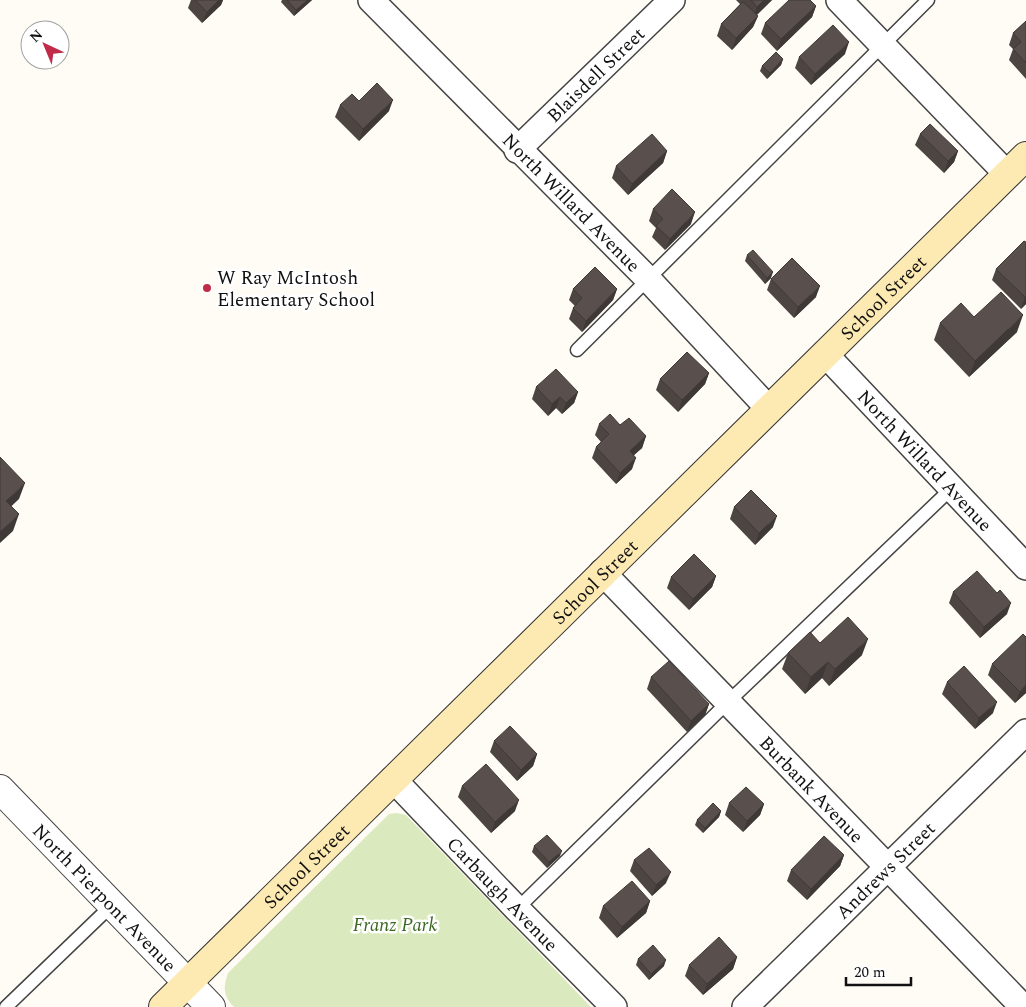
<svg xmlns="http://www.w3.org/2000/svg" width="1026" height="1007" font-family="Spectral,serif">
  <rect width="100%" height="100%" fill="#fffbf5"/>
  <path fill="#dbeabe" d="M 397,813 L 406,815 L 591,1007 L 234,1007 C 223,996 223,987 228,973 L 389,814 Z"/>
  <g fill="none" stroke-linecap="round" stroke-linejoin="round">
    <g stroke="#444" stroke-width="15">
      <g id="service">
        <polyline points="577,350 928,0"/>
        <polyline points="517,909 728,702 952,488"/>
        <polyline points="6,1007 112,905"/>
      </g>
    </g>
    <g stroke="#444" stroke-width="28">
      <g id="minor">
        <path id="s1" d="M 371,0 L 647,278 L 768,408"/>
        <polyline points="839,0 1007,174"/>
        <path id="s2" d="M 517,150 L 672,0"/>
        <path id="s3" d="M 825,354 L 1026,567"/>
        <path id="s4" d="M 602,572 L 1023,1007"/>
        <path id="s5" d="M 393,779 L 517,909 L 614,1007"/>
        <path id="s6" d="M 745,1007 L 1026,732"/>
      </g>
    </g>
    <g stroke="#444" stroke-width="30">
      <g id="tertiary">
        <path id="s7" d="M 0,789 L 211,1007"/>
      </g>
    </g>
    <g stroke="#333" stroke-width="30">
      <g id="secondary">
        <path id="s8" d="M 163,1007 L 1026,156"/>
      </g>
    </g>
    <use href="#service" stroke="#fff" stroke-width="12"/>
    <use href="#minor" stroke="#fff" stroke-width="25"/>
    <use href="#tertiary" stroke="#fff" stroke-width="28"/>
    <use href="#secondary" stroke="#fde9b2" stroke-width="28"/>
  </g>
  <g fill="#4d4542">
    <polygon points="191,0 223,0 221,5 202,23 188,8"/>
    <polygon points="282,0 312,0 294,16 281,2"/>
    <polygon points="736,0 772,0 757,15 758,16 753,27 732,50 717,36 721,24 740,4"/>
    <polygon points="816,6 812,17 777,51 761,34 765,23"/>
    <polygon points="1026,21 1026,79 1009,60 1013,49 1009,45 1013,33"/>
    <polygon points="845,54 811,85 795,68 799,57"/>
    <polygon points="783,59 781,65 767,79 760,71 762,66"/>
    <polygon points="359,101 389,111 359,141 335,117 340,105"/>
    <polygon points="920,134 958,151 954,162 944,173 915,145"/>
    <polygon points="667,151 663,163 628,195 612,178 616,166"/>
    <polygon points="653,209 691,224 665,250 652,237 656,228 649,221"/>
    <polygon points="1026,242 1026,304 1021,309 992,280 996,269"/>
    <polygon points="747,255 771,278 765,284 745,261"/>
    <polygon points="771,279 816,297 794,318 767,290"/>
    <polygon points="573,289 617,289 613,300 582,332 569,319 573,308 575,306 569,300"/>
    <polygon points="974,317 1017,332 969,377 934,340 940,323"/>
    <polygon points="709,373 705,384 678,412 656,390 660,379"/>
    <polygon points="536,387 578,392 574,403 562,414 556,408 548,416 532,399"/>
    <polygon points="599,424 620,425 646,436 642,448 634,455 632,469 616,484 592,458 596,447 601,442 595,435"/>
    <polygon points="734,507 773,527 755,545 730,519"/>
    <polygon points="716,576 712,587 689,610 667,588 671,577"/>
    <polygon points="953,592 1007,614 980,638 949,603"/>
    <polygon points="1026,637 1026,693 1015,703 988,675 992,664"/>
    <polygon points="820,643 862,655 829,686 822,678 805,694 782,669 788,653"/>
    <polygon points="651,677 709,704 705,715 687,732 647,689"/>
    <polygon points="947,682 993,713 975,729 942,694"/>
    <polygon points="494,741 537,754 533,766 517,781 490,752"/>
    <polygon points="462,786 515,811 491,833 458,797"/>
    <polygon points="729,803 764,804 760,815 743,832 725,815"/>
    <polygon points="721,811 719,817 703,833 695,825 697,820"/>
    <polygon points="534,846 560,856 547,868 532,852"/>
    <polygon points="844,855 840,866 807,900 787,881 791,870"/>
    <polygon points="634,860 666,883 652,896 630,871"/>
    <polygon points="650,901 646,913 617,938 599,918 603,906"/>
    <polygon points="737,957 733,969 703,995 685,976 689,965"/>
    <polygon points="638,959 664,966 649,980 636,965"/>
  </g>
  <g fill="#3e3836">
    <polygon points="219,0 223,0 221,5 202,23 207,12"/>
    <polygon points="308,0 312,0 294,16 296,10"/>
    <polygon points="764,0 772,0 753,18 757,7"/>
    <polygon points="816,6 812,17 777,51 781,39"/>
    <polygon points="758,16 753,27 732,50 736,38"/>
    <polygon points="849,42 845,54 811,85 815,74"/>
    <polygon points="783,59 781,65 767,79 770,73"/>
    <polygon points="393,100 389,111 359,141 363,129"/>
    <polygon points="667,151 663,163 628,195 632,184"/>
    <polygon points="958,151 954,162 944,173 948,161"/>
    <polygon points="695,212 691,224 665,250 670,239"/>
    <polygon points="773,272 771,278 765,284 767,278"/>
    <polygon points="820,286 816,297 794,318 798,307"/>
    <polygon points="617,289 613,300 582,332 586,321"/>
    <polygon points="1025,297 1026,297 1026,304 1021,309"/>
    <polygon points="1023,315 1017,332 969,377 975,361"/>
    <polygon points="709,373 705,384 678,412 682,400"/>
    <polygon points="578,392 574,403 562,414 566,403"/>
    <polygon points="560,397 556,408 548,416 552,404"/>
    <polygon points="646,436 642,448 626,462 630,451"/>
    <polygon points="636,458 632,469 616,484 620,473"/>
    <polygon points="25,483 19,499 0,517 6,501"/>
    <polygon points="19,514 13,531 0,543 0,532"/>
    <polygon points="777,516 773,527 755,545 759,533"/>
    <polygon points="716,576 712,587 689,610 693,599"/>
    <polygon points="1011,603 1007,614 980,638 984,627"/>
    <polygon points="868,639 862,655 829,686 835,669"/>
    <polygon points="828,662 822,678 805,694 811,677"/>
    <polygon points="1026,685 1026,693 1015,703 1020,692"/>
    <polygon points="997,702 993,713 975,729 979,718"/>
    <polygon points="709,704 705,715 687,732 691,721"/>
    <polygon points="537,754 533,766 517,781 521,770"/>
    <polygon points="519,800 515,811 491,833 495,822"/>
    <polygon points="764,804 760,815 743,832 747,821"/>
    <polygon points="721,811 719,817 703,833 705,828"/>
    <polygon points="562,851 560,856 547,868 549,862"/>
    <polygon points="844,855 840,866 807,900 811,889"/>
    <polygon points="671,872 666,883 652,896 656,885"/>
    <polygon points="650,901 646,913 617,938 622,927"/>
    <polygon points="737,957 733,969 703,995 707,984"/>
    <polygon points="666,960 664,966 649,980 651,974"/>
  </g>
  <g fill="#59504d" stroke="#3e3836">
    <polygon points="195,0 219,0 207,12"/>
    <polygon points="287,0 308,0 296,10"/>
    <polygon points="751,0 764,0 757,7"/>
    <polygon points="789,0 810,0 816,6 781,39 765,23"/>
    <polygon points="743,2 758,16 736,38 721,24"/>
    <polygon points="1026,21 1026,63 1013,49 1021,42 1013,33"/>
    <polygon points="833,25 849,42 815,74 799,57"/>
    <polygon points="776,52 783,59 770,73 762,66"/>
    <polygon points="377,83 393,100 363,129 340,105 352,94 359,101"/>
    <polygon points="930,124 958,151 948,161 920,134"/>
    <polygon points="652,134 667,151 632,184 616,166"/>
    <polygon points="672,189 695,212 670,239 656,226 663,219 653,209"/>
    <polygon points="1024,241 1026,242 1026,297 1025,297 996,269"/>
    <polygon points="753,250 773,272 767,278 747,255"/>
    <polygon points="792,258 820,286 798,307 771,279"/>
    <polygon points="595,267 617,289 586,321 573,308 582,298 573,289"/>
    <polygon points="1001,292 1023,315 975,361 940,323 961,303 974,317"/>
    <polygon points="687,352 709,373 682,400 660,379"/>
    <polygon points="556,369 578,392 566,403 560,397 552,404 536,387"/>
    <polygon points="610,414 620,425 629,418 646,436 630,451 636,458 620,473 596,447 609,434 599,424"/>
    <polygon points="0,457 25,483 6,501 19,514 0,532"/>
    <polygon points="751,490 777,516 759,533 734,507"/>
    <polygon points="694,554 716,576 693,599 671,577"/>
    <polygon points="977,571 997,593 1000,590 1011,603 984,627 953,592"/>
    <polygon points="848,617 868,639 835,669 828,662 811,677 788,653 810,632 820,643"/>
    <polygon points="1023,634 1026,637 1026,685 1020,692 992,664"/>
    <polygon points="669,661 709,704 691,721 651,677"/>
    <polygon points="964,666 997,702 979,718 947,682"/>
    <polygon points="510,726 537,754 521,770 494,741"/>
    <polygon points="486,764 519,800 495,822 462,786"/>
    <polygon points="746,787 764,804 747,821 729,803"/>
    <polygon points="713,803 721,811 705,828 697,820"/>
    <polygon points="547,835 562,851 549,862 534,846"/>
    <polygon points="824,836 844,855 811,889 791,870"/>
    <polygon points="649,848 671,872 656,885 634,860"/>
    <polygon points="632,881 650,901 622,927 603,906"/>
    <polygon points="719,937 737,957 707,984 689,965"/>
    <polygon points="653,945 666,960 651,974 638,959"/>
  </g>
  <circle fill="#bf2b49" stroke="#fff" stroke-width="2" cx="207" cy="288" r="5"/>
  <g text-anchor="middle" stroke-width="5" stroke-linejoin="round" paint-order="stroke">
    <g font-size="19" fill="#111" stroke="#fff">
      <text dy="7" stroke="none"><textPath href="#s2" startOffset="109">Blaisdell Street</textPath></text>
      <text dy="7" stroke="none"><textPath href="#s1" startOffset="285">North Willard Avenue</textPath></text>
      <text dy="7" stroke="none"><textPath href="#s8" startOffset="1011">School Street</textPath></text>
      <text dy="7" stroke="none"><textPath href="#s3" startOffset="146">North Willard Avenue</textPath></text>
      <text dy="7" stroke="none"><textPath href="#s8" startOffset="606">School Street</textPath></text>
      <text dy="7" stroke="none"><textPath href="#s4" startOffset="302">Burbank Avenue</textPath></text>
      <text dy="7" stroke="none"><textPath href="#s8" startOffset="201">School Street</textPath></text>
      <text dy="7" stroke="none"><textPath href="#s6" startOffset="196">Andrews Street</textPath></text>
      <text dy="7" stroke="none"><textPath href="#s5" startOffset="159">Carbaugh Avenue</textPath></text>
      <text dy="7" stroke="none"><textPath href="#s7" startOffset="151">North Pierpont Avenue</textPath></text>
    </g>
    <g font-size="19" fill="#111" stroke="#fff" text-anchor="start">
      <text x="217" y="284">W Ray McIntosh<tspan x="217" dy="22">Elementary School</tspan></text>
    </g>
    <g font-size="19" font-style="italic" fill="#3b6821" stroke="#fff">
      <text x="395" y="931">Franz Park</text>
    </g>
  </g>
  <g transform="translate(45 45) rotate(316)"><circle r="24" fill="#ffffff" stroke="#a0a0a0"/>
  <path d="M0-4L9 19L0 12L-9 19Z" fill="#bf2b49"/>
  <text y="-8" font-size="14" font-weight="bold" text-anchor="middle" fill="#111111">N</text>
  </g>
  <path d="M846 977v8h65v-8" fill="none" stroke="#111111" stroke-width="2.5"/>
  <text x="854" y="977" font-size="15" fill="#111111" stroke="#ffffff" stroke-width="4" paint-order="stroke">20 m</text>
</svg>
